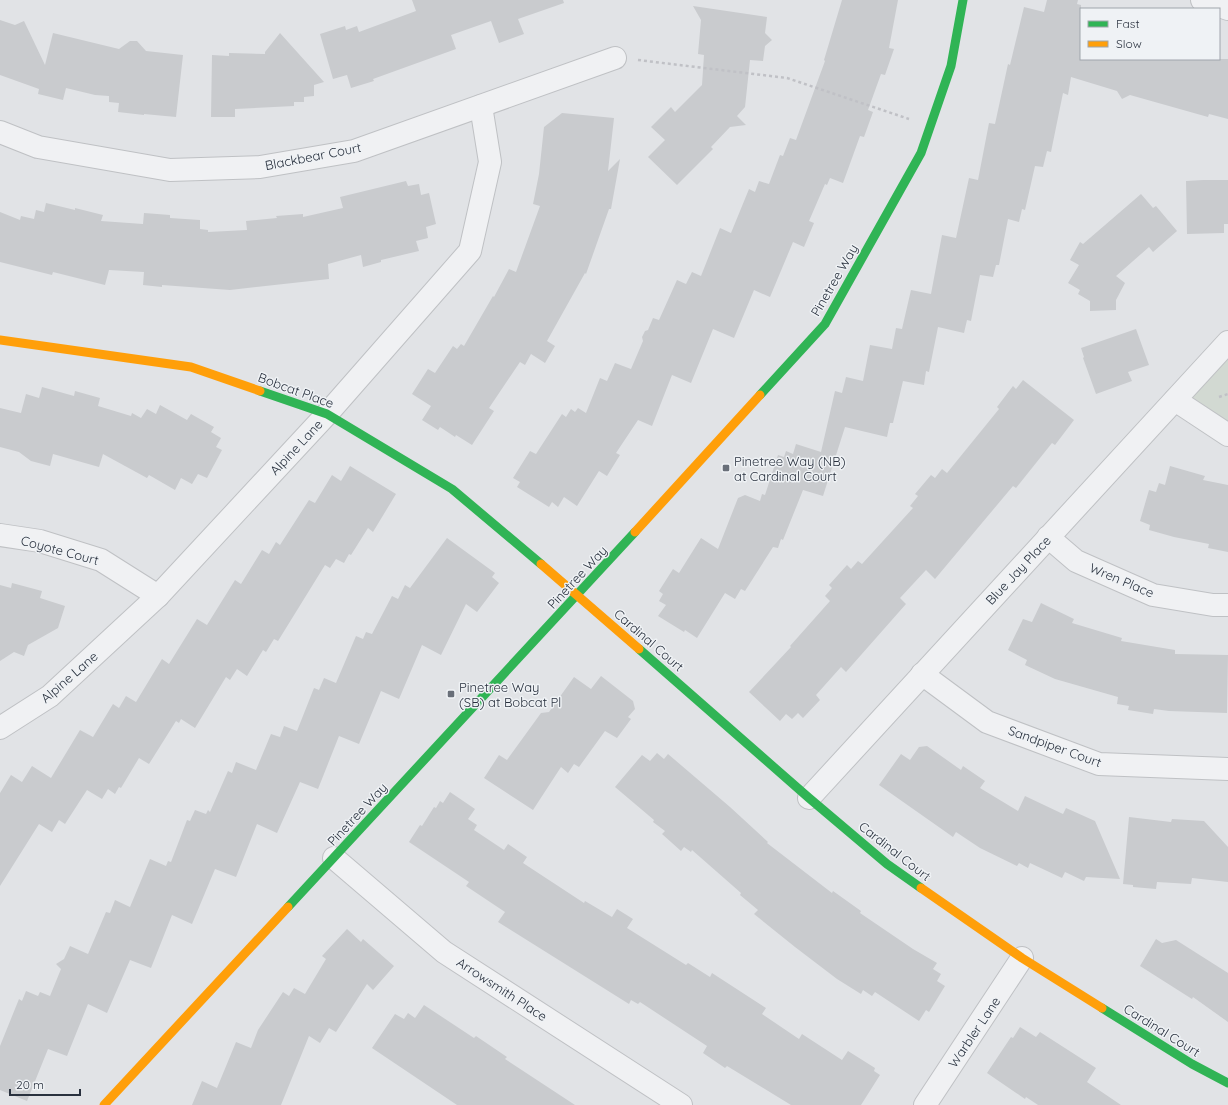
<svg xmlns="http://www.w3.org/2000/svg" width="1228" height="1105" font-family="Quicksand,sans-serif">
  <rect width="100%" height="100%" fill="#e1e3e6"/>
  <polygon fill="#d2d9d2" points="1228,342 1228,435 1175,400"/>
  <g fill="#c9cbce">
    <polygon points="412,0 563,0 564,3 518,19 524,34 499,43 491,21 451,35 456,49 373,79 374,81 351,88 347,75 333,79 320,34 345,26 346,30 357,26 359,32 416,11"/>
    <polygon points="842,0 898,0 889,48 894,49 885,75 881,74 868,110 873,112 864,137 860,136 843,183 830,178 827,185 825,184 809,221 814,223 804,247 793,242 770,297 754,290 734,338 713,329 691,383 672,375 652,426 638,420 616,453 620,455 607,476 599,471 577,506 564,497 558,507 552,502 549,507 517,487 520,482 513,478 530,451 536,454 562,414 566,417 571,409 575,412 578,408 586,413 600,378 607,381 615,363 631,369 643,341 642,337 645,331 648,330 653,318 659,320 677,280 686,284 692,272 701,276 720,228 731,233 749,189 755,192 759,181 769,184 780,155 783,156 790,138 796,140 825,61 824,60"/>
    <polygon points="1047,0 1078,0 1077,4 1081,5 1081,59 1228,59 1228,119 1209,114 1208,117 1130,95 1122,99 1117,91 1071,77 1068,95 1063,93 1051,152 1047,151 1043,167 1035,166 1025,210 1022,209 1019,222 1008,219 999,265 996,265 993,277 980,275 971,321 967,320 964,333 938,327 929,372 926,371 924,385 903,381 893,423 890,423 887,437 845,427 823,496 803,490 783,540 781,539 778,548 773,547 745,591 741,589 735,599 725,593 697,638 685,630 684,632 658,616 666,605 659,601 663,594 659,591 673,569 679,573 701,538 718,549 738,498 745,495 760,501 762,494 765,495 778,455 784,457 786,451 793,454 796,444 821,452 835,391 842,393 846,377 863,381 870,345 892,349 896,328 902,329 911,290 931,294 942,235 956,238 969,178 978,180 989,123 995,124 1008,64 1010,65 1024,7 1044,12"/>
    <polygon points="693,6 767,17 765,33 772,40 765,46 763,61 750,60 745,107 737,116 746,125 730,127 711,147 713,149 677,185 648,157 665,140 651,127 671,107 675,112 702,85 704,55 698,54 701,20"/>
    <polygon points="0,20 15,25 24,21 45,65 53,33 119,49 130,41 137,41 146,51 183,55 176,117 144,114 144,115 118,112 119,103 109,102 109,96 95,95 66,88 63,100 38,94 39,89 0,75"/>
    <polygon points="280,33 324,82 314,85 314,96 304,97 304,102 294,102 294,106 235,109 235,117 211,117 212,55 229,56 229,53 265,54 265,52"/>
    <polygon points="562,113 614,118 608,171 620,159 611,209 609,209 586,274 585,273 547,341 555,346 545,363 531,354 525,365 520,362 489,408 494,411 472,445 456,435 455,437 440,427 438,430 422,420 431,406 412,394 428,369 435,373 453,346 457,349 461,344 464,346 493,296 494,297 509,269 516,272 540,206 533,204 539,174 544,127"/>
    <polygon points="1203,180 1228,180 1228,224 1224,224 1224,233 1187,234 1186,181"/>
    <polygon points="406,181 408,186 419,184 421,195 429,193 436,224 426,227 428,238 416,241 419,251 381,260 381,262 363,267 361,255 328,264 329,279 230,290 162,285 162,287 143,285 144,272 109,270 105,285 53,272 52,275 0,262 0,212 20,220 21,216 34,219 36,210 44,212 46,203 75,210 75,208 103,215 101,221 143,224 144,213 170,215 170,218 200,220 200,229 208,230 208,232 247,230 246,221 277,218 276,216 303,214 303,217 343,208 340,197"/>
    <polygon points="1141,194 1153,208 1156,206 1177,231 1153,252 1149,247 1116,276 1125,283 1116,300 1116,310 1090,311 1090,301 1078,294 1080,290 1068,283 1079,265 1070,260 1080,242 1083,244"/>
    <polygon points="1136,329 1149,365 1128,372 1132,381 1096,394 1083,358 1084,357 1081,348"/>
    <polygon points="1023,380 1074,420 1055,445 1052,443 1016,488 1013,486 935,579 926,570 900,598 906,604 846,672 841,667 816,695 820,700 803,718 798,713 792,719 786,714 780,721 749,692 791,647 790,646 830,601 825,596 832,588 829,585 847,565 851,569 858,561 862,564 913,508 910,506 918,496 915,494 931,475 935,478 942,469 947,473 999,409 997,407 1013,386 1016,389"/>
    <polygon points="42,387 74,396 75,391 100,398 98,406 131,416 132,413 141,418 147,409 156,414 160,405 187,420 191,414 214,427 211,432 221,438 216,447 222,450 207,478 198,474 192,484 181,478 175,490 149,475 147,478 103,454 99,467 53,454 50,466 31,461 19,452 0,447 0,408 21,413 26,394 39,398"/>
    <polygon points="350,466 396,494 373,532 368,528 351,555 349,554 344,563 336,559 330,568 325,565 278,641 274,639 266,652 263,650 247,676 237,669 230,680 226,677 195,728 181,719 179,723 176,721 149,764 139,758 121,788 119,787 115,794 108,789 102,799 87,790 65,824 59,820 52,832 39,824 0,886 0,793 11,775 22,782 32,766 51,778 80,730 93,737 113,704 119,708 126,696 136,702 162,659 169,664 197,619 207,625 235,580 241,584 262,550 269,554 276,542 280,545 309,500 315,503 332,475 341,481"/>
    <polygon points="1170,466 1205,476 1203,480 1228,485 1228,552 1208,548 1209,544 1174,537 1149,530 1150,525 1140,521 1149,490 1156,492 1159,483 1165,485"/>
    <polygon points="447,538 495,573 492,577 499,583 477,612 466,604 441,655 422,645 399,699 381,691 359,744 339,736 318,789 300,782 277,833 257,824 236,877 215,869 192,924 172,915 151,968 130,960 107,1013 88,1004 67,1056 48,1049 27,1101 0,1090 0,1046 19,999 22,1001 26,991 38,996 40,992 50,996 61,969 56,964 64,959 70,946 88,954 106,912 110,913 115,900 130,907 150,859 166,866 168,861 171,862 187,820 190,821 195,810 206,814 208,810 210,812 228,771 232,773 236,762 256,770 271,734 280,737 284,726 297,731 314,688 319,690 324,678 336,683 356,636 363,639 366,632 372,634 392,596 398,599 405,585 410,588"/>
    <polygon points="12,583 42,591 40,598 65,606 58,628 28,645 24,656 14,652 0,661 0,585 11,588"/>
    <polygon points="1041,603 1074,619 1072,623 1122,638 1121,641 1175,650 1175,654 1228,655 1227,713 1169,711 1154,709 1153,714 1128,710 1129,706 1117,704 1118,697 1055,679 1025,665 1027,660 1008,650 1023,619 1032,622"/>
    <polygon points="601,676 633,701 635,709 628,717 631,719 617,738 605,731 579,767 574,764 568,773 561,767 533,810 484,778 499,755 507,760 541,713 549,712 574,677 591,689"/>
    <polygon points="927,746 961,770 963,766 985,781 980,788 1018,811 1025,796 1063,814 1066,808 1095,821 1120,879 1086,877 1084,881 1065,872 1062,878 1030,863 1028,868 1019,863 1017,866 980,848 956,832 953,837 879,785 901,754 910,760 919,747"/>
    <polygon points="657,753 664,759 668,754 730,807 768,842 767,843 832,893 833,891 861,911 860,913 913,949 937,963 933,969 941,974 937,981 945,986 929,1012 926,1010 919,1021 875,992 872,996 863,990 861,994 837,979 795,947 754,914 758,910 740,895 741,893 692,850 691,852 684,847 681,851 662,834 665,831 653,822 654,820 615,787 642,755 650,761"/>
    <polygon points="450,792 475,809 468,819 477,825 474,830 504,850 508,844 527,857 523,863 584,903 585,901 612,917 617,909 633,919 627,928 686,965 688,963 710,977 712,973 766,1008 762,1014 799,1039 802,1034 842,1060 848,1051 875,1068 874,1071 880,1075 861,1105 791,1105 727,1066 725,1068 703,1053 707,1046 640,1002 638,1004 631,1000 629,1004 498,922 505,912 466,886 469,882 409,842 420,825 422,826 434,807 436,808 440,801 443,803"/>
    <polygon points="1129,817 1171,822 1172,819 1204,821 1228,847 1228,882 1192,878 1191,884 1157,882 1156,889 1133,887 1133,885 1123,884"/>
    <polygon points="347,929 361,942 363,939 394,966 373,990 367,984 336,1032 329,1028 320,1043 309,1036 281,1105 192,1105 202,1081 217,1088 236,1042 251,1048 258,1030 283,992 289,996 294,988 305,994 326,959 322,956"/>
    <polygon points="1156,939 1162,943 1176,940 1228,973 1228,1022 1193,997 1192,999 1140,966"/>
    <polygon points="424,1005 474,1038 476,1036 507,1057 505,1059 575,1105 457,1105 372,1048 395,1014 404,1019 408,1013 415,1018"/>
    <polygon points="1020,1027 1036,1037 1040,1032 1096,1068 1087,1082 1121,1105 1038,1105 1026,1097 1025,1099 987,1073 1011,1037 1013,1038"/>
  </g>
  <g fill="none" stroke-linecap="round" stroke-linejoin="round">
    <g stroke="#bfc1c4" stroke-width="24">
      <g id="street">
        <polyline points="1202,0 1228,9"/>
        <polyline points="0,132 38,147 170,170 260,167 354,151 615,58"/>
        <polyline points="1175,400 1228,435"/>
        <polyline points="0,535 40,541 101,560 158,596"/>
        <polyline points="1048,537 1076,561 1153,595 1213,605 1228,605"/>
        <polyline points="922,674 987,722 1099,764 1228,769"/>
        <polyline points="0,728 50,696 158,596 327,414 470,251 490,162 481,106"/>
        <polyline points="809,798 1228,342"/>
        <polyline points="334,858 444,952 681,1105"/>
        <polyline points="925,1105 1022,958"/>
      </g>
    </g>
    <g stroke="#c0c1c6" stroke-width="2.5" stroke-dasharray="3 3" stroke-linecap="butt">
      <polyline points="638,60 787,78 909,119"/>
      <polyline points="1219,397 1228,394"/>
    </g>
    <use href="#street" stroke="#f0f1f3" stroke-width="22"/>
    <g stroke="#30b455" stroke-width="9">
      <polyline points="260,391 327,414 452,489 541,564"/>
      <polyline points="760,395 825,324 921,153 951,66 963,0"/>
      <polyline points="639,649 809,798 887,864 921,888"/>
      <polyline points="288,907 635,532"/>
      <polyline points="1102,1008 1192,1064 1228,1083"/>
    </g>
    <g stroke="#ff9f0a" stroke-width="9">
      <polyline points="0,340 191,367 260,391"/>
      <polyline points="635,532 760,395"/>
      <polyline points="541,564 639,649"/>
      <polyline points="921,888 1022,958 1102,1008"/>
      <polyline points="104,1105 288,907"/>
    </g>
  </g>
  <g fill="#696f79" stroke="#eff2f5" stroke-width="1.5">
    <rect x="722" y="464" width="8" height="8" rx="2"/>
    <rect x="447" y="690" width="8" height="8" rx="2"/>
  </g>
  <g text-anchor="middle" stroke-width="3" stroke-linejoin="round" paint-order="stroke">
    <g font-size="13" fill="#29313e" stroke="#eff2f5">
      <text transform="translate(313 156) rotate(-11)" y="5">Blackbear Court</text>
      <text transform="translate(834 280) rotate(-60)" y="5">Pinetree Way</text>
      <text transform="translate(296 390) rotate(20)" y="5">Bobcat Place</text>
      <text transform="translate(296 447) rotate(-47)" y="5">Alpine Lane</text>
      <text transform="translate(60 550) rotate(15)" y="5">Coyote Court</text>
      <text transform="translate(1018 570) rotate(-47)" y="5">Blue Jay Place</text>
      <text transform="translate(577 577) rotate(-47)" y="5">Pinetree Way</text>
      <text transform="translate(1122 580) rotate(23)" y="5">Wren Place</text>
      <text transform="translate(649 640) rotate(41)" y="5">Cardinal Court</text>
      <text transform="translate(69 677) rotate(-41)" y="5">Alpine Lane</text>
      <text transform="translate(1055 746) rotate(20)" y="5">Sandpiper Court</text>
      <text transform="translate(357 814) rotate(-47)" y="5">Pinetree Way</text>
      <text transform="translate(895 851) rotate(38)" y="5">Cardinal Court</text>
      <text transform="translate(502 989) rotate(33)" y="5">Arrowsmith Place</text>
      <text transform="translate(1162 1030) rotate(32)" y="5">Cardinal Court</text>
      <text transform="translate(974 1032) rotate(-56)" y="5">Warbler Lane</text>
    </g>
    <g font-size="13" fill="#29313e" stroke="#eff2f5" text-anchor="start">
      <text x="734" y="466">Pinetree Way (NB)<tspan x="734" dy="15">at Cardinal Court</tspan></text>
      <text x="459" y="692">Pinetree Way<tspan x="459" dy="15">(SB) at Bobcat Pl</tspan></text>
    </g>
  </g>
  <rect x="1080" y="8" width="140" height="52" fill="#eff2f5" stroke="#a0a5ac"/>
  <rect x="1088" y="21" width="20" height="6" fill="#30b455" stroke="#a0a5ac"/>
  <text x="1116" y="28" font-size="12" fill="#29313e">Fast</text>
  <rect x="1088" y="41" width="20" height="6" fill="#ff9f0a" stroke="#a0a5ac"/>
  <text x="1116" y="48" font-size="12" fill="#29313e">Slow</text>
  <path d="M10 1089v6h70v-6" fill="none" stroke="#29313e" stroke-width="2"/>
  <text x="16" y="1089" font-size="12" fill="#29313e" stroke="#eff2f5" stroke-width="3" paint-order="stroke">20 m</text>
</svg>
